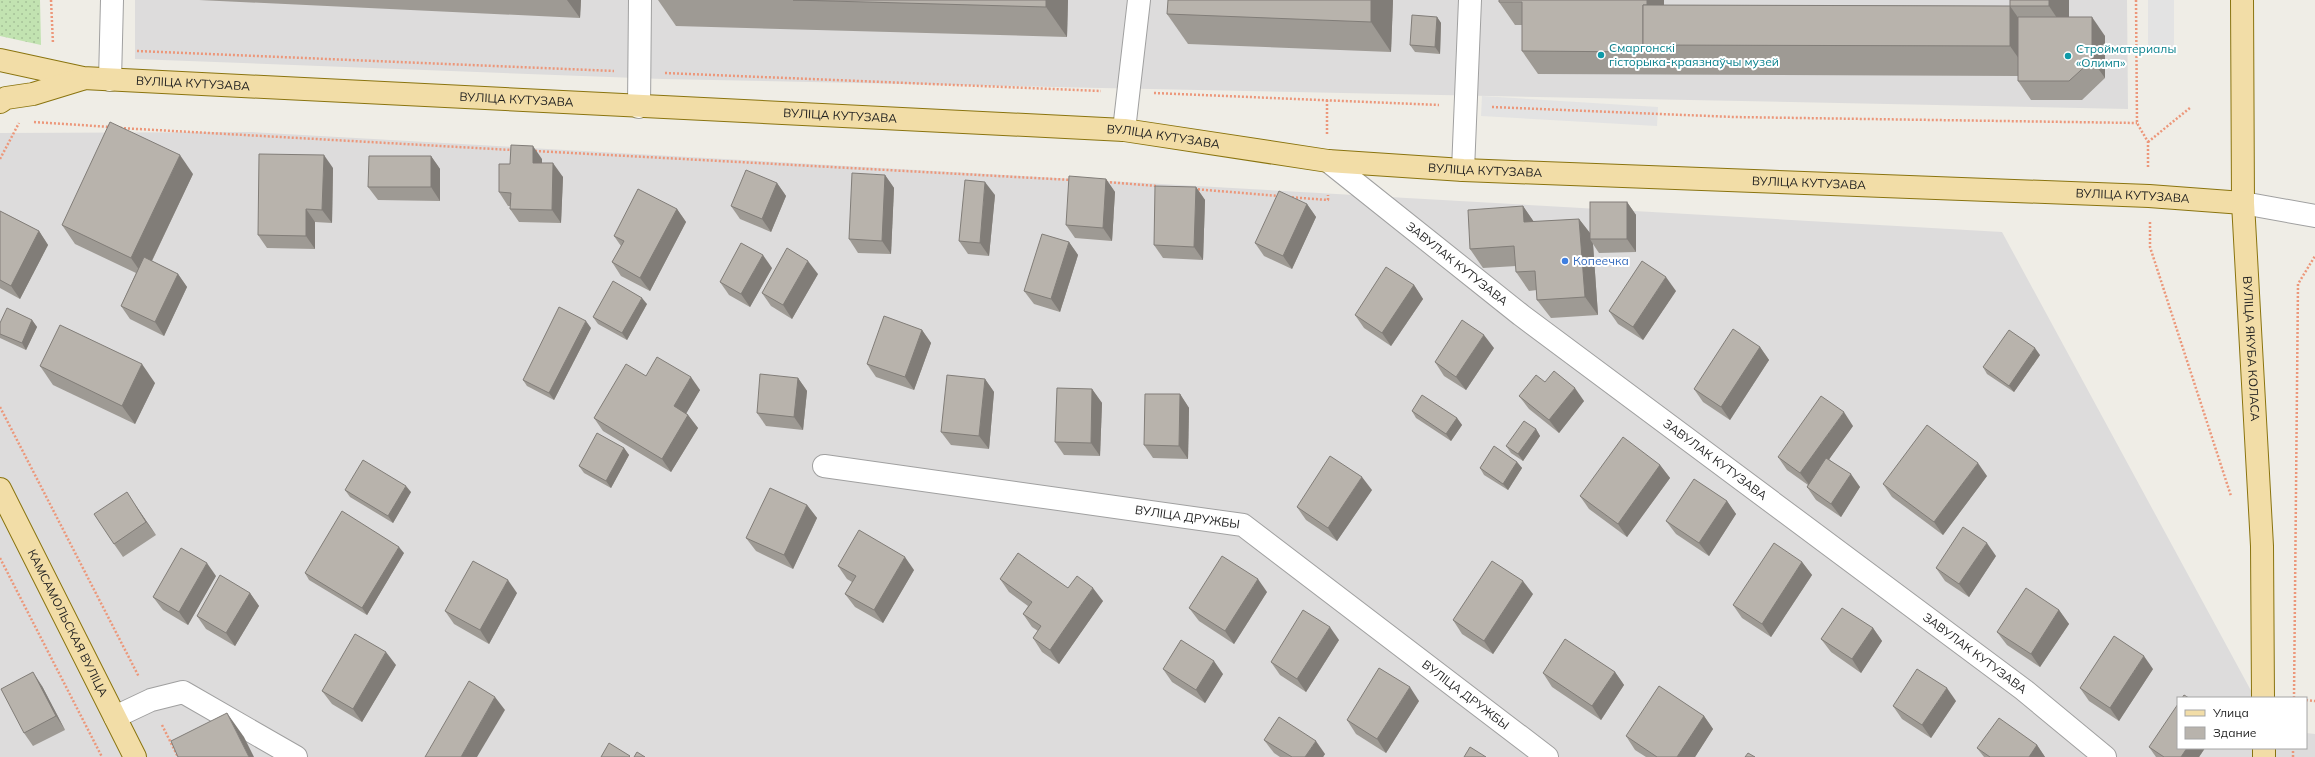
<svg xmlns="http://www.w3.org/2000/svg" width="2315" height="757" font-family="Mulish,sans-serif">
  <defs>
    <pattern id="grass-dots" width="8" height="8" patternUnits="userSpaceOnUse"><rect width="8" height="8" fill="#c2e3b1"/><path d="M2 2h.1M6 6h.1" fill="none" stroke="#a6c298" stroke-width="1.8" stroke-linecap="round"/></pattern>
  </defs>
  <rect width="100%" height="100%" fill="#efede6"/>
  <g fill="#dddcdc">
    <polygon points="135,0 2127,0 2128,109 663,79 135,59"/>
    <polygon points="251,132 2002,232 2255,698 2178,698 2178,748 2306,748 2306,733 2315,734 2315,757 0,757 0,133"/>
  </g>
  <polygon fill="url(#grass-dots)" points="0,0 40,0 41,45 0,36"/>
  <g fill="#e3e3e3">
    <rect x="2148" y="0" width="26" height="50"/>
    <polygon points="1482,96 1658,107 1657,126 1481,116"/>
  </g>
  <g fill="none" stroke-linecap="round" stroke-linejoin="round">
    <g stroke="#a0a0a0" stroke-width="24">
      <g id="minor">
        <polyline points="110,80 112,0"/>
        <polyline points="639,107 640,0"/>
        <polyline points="1124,130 1139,0"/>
        <path id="s1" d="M 1328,161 L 1521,315 L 2024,690 L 2105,757"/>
        <polyline points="1463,170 1470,0"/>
        <polyline points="2243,203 2315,216"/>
        <path id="s2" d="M 824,466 L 1243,525 L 1547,757"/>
        <polyline points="115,717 151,700 183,692 296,757"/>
      </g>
    </g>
    <g stroke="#8a740f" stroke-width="24">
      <g id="major">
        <path id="s3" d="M 2242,0 L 2243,203 L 2262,546 L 2263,698"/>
        <path id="s4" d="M 0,60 L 83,78 L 1124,130 L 1328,161 L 1463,170 L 2149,196 L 2243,203"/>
        <polyline points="0,102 6,98 33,94 82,79"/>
        <path id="s5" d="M 0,489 L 135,757"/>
        <polyline points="2264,748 2264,757"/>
      </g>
    </g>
    <g stroke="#ec977a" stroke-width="2.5" stroke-dasharray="2 2" stroke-linecap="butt">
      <polyline points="51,0 53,44"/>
      <polyline points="2136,0 2137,123 2148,142 2148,169"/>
      <polyline points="137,51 614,71"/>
      <polyline points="665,73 1101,91"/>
      <polyline points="1154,93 1439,105"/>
      <polyline points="1327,100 1327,134"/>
      <polyline points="1492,107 1733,117 2137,123"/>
      <polyline points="34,122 111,127"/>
      <polyline points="120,128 512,150"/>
      <polyline points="2148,142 2191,107"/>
      <polyline points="535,151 1072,180"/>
      <polyline points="0,159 19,123"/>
      <polyline points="1106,182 1157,186"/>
      <polyline points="1194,189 1279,196"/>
      <polyline points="1288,197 1328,200 1328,195"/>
      <polyline points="2150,222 2150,247 2231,496"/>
      <polyline points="0,407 139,677"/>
      <polyline points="0,558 102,757"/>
      <polyline points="2294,698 2298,284 2315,256"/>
      <polyline points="2306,700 2315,701"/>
      <polyline points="162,725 178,757"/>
      <polyline points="2293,757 2293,748"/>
    </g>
    <use href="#minor" stroke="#fff" stroke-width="22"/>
    <use href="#major" stroke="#f2dda7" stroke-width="22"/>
  </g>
  <g fill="#9e9a94">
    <polygon points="199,0 581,0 580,18"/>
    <polygon points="658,0 1068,0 1067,37 676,26"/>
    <polygon points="1393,0 1391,52 1188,44 1167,14"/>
    <polygon points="1499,0 1664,0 1664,5 2010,6 2010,0 2069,0 2069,17 2105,36 2105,78 2082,100 2031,100 2018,81 2018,76 1538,74 1522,51 1522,25 1515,25 1499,2"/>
    <polygon points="1437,17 1441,23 1440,54 1415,52 1410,45"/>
    <polygon points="431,156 440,169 440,201 378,200 368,187"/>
    <polygon points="542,159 542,163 563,177 561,223 519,222 510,209 510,206 508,206 499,192 510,164"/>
    <polygon points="333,168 332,223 315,222 315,249 267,248 258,235"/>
    <polygon points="193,174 152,261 178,274 187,287 164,336 130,319 121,306 136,273 75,244 62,225"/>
    <polygon points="885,175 894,188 891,254 858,253 849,239"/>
    <polygon points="1106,179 1115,192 1112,241 1075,238 1066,225"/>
    <polygon points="777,183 786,196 771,232 740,219 731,206"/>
    <polygon points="1196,187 1205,200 1203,260 1163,258 1154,245"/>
    <polygon points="995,195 989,256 968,254 959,241"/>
    <polygon points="1627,202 1636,215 1636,252 1599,253 1593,244 1598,315 1551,318 1537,300 1537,290 1529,291 1516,272 1516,266 1483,268 1470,249 1523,206 1534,222 1579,219 1590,233"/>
    <polygon points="1307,204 1316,217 1292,269 1264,256 1255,243"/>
    <polygon points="677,209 686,222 650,291 621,276 612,262 621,246 614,236"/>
    <polygon points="0,211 39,231 48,245 20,299 0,288"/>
    <polygon points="1069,242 1078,255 1060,312 1034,304 1024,291"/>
    <polygon points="772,268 750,307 729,295 720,282"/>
    <polygon points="818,274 792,319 771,306 762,293"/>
    <polygon points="1414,285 1423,299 1391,346 1364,328 1355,315"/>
    <polygon points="1676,291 1643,340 1618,324 1609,311"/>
    <polygon points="647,304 627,340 598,324 593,317"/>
    <polygon points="32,320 37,327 26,350 0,338 0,323"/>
    <polygon points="591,328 554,400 527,386 523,380"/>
    <polygon points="922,330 931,343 914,390 876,377 867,364"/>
    <polygon points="1760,347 1769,360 1730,420 1703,402 1694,389"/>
    <polygon points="1494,348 1466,390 1444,376 1435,362"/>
    <polygon points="2040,355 2014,392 1987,374 1983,367"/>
    <polygon points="40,366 155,383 135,424 53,385"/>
    <polygon points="646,376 700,390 686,413 688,415 698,428 671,472 603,431 594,418"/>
    <polygon points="798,378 807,391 803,430 766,426 757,413"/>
    <polygon points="985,379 994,392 989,449 951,445 941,432"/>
    <polygon points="1545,382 1584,401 1559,433 1529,409 1519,396"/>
    <polygon points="1092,389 1102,403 1100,456 1064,455 1055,442"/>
    <polygon points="1180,394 1189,408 1188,459 1153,458 1144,445"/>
    <polygon points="1412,411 1457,418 1462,425 1451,441 1416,418"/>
    <polygon points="1853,426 1829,459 1860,487 1841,517 1816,500 1807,487 1808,485 1787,470 1778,457"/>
    <polygon points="1536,429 1540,436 1523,461 1511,453 1506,446"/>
    <polygon points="624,448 629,455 611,488 584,473 579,466"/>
    <polygon points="1517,462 1522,468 1508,490 1484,475 1480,468"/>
    <polygon points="1660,465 1670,478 1627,537 1589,509 1580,496"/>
    <polygon points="1987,476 1943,535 1892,497 1883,484"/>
    <polygon points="345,490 411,492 393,523 350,497"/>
    <polygon points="1372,490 1337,541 1306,520 1297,507"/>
    <polygon points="1727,501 1736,514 1709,556 1676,534 1666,521"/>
    <polygon points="807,505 817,518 793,569 756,551 746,538"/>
    <polygon points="136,506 156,535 123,557 114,544"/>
    <polygon points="404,553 367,615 309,580 305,573"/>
    <polygon points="1996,556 1969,597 1945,581 1936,568"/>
    <polygon points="1802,562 1812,575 1771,637 1742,618 1733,605"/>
    <polygon points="838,566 914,570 883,623 855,607 845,594 852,582 847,579"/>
    <polygon points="216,576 188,625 163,610 153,597"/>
    <polygon points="1000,579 1068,588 1103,601 1059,664 1042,652 1033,638 1038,631 1032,627 1023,614 1028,606 1009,592"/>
    <polygon points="1267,592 1234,644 1199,621 1189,608"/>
    <polygon points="250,593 259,606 235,646 206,629 197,616"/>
    <polygon points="517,593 489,644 454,624 445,611"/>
    <polygon points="1533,594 1493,654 1462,634 1453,620"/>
    <polygon points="2059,610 2069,624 2040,667 2007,645 1997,632"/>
    <polygon points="1873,628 1882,641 1861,673 1831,652 1821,639"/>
    <polygon points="1339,640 1306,692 1280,675 1271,662"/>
    <polygon points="396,665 362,722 332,704 322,691"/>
    <polygon points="1163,669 1223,674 1205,703 1172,682"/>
    <polygon points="2153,669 2119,721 2089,701 2080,688"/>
    <polygon points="1615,672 1624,685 1601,720 1552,687 1543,673"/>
    <polygon points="42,686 65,730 33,746 24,733"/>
    <polygon points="1419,701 1386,753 1356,734 1347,720"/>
    <polygon points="1956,701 1931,738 1902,719 1893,706"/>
    <polygon points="1704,716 1713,729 1695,757 1646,757 1635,750 1626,736"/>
    <polygon points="1264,740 1325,754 1323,757 1280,757 1274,753"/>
    <polygon points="2037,745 2045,757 1984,757 1977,748"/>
    <polygon points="2149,747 2205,748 2199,757 2156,757"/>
  </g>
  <g fill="#817d78">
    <polygon points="567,0 581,0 580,18"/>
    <polygon points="1046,0 1068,0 1067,37 1046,7"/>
    <polygon points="1371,0 1393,0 1391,52 1371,22"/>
    <rect x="1647" y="0" width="17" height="45"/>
    <polygon points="2049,0 2069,0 2069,36 2049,6"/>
    <polygon points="2010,6 2031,36 2031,76 2010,46"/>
    <polygon points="1437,17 1441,23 1440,54 1435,47"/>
    <polygon points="2092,17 2105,36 2105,78 2092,60"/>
    <polygon points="533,146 542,159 542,176 533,163"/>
    <polygon points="180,155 193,174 144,277 131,258"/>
    <polygon points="324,155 333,168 332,223 322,210"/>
    <polygon points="431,156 440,169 440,201 431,187"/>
    <polygon points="553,163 563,177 561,223 552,210"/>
    <polygon points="885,175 894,188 891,254 882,241"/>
    <polygon points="1106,179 1115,192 1112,241 1103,228"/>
    <polygon points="985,182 995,195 989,256 980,243"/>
    <polygon points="777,183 786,196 771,232 762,219"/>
    <polygon points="1196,187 1205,200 1203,260 1194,247"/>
    <polygon points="1627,202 1636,215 1636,252 1627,239"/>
    <polygon points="1307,204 1316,217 1292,269 1283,256"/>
    <polygon points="1523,206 1536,225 1524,222"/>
    <polygon points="306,209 315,222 315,249 306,236"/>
    <polygon points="677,209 686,222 650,291 640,278"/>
    <polygon points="1579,219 1593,237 1590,239 1593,244 1598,315 1585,297"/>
    <polygon points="39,231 48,245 20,299 11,286"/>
    <polygon points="1069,242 1078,255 1060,312 1051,299"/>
    <polygon points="763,255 772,268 750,307 741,294"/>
    <polygon points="808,261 818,274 792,319 783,305"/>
    <polygon points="178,274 187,287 164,336 155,322"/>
    <polygon points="1666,277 1676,291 1643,340 1633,327"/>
    <polygon points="1414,285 1423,299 1391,346 1382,333"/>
    <polygon points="642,298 647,304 627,340 622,333"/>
    <polygon points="32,320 37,327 26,350 22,343"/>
    <polygon points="586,321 591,328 554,400 549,393"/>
    <polygon points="922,330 931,343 914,390 905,377"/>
    <polygon points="1484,335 1494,348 1466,390 1456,377"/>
    <polygon points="1760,347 1769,360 1730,420 1721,407"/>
    <polygon points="2035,348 2040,355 2014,392 2009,386"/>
    <polygon points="142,364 155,383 135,424 122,406"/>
    <polygon points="691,377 700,390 683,419 674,406"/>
    <polygon points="798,378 807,391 803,430 794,417"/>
    <polygon points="985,379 994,392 989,449 979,436"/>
    <polygon points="1575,388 1584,401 1559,433 1549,420"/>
    <polygon points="1092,389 1102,403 1100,456 1091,443"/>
    <polygon points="1180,394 1189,408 1188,459 1179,446"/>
    <polygon points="1844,412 1853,426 1810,486 1800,473"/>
    <polygon points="688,415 698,428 671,472 662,459"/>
    <polygon points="1457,418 1462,425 1451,441 1446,434"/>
    <polygon points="1536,429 1540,436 1523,461 1518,454"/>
    <polygon points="624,448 629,455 611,488 606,481"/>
    <polygon points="1517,462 1522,468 1508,490 1503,484"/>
    <polygon points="1978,463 1987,476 1943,535 1934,522"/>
    <polygon points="1660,465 1670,478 1627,537 1618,524"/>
    <polygon points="1851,474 1860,487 1841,517 1831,504"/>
    <polygon points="1362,477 1372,490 1337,541 1328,528"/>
    <polygon points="406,486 411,492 393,523 388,516"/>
    <polygon points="127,492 136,506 156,535 146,522"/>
    <polygon points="1727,501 1736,514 1709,556 1699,543"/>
    <polygon points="807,505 817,518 793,569 784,555"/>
    <polygon points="1987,543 1996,556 1969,597 1959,584"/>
    <polygon points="399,547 404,553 367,615 362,608"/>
    <polygon points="905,557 914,570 883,623 874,610"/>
    <polygon points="1802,562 1812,575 1771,637 1762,624"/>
    <polygon points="207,563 216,576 188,625 179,612"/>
    <polygon points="1258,579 1267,592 1234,644 1225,631"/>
    <polygon points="508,580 517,593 489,644 480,630"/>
    <polygon points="1523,581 1533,594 1493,654 1484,641"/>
    <polygon points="1093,588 1103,601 1059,664 1050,650"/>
    <polygon points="250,593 259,606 235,646 226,633"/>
    <polygon points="2059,610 2069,624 2040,667 2031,654"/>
    <polygon points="1330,627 1339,640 1306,692 1297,679"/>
    <polygon points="1873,628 1882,641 1861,673 1852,659"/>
    <polygon points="386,652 396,665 362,722 353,709"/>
    <polygon points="2144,656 2153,669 2119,721 2110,708"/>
    <polygon points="1214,661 1223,674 1205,703 1196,690"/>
    <polygon points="33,672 42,686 65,730 56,716"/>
    <polygon points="1615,672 1624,685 1601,720 1592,706"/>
    <polygon points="1410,687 1419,701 1386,753 1377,739"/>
    <polygon points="1947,688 1956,701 1931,738 1922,725"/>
    <polygon points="495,697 505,710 477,757 461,757"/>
    <polygon points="227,713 244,737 254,757 249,757"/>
    <polygon points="1704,716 1713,729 1695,757 1677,757"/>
    <polygon points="1316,741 1325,754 1323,757 1305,757"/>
    <polygon points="2037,745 2045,757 2029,757"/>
    <polygon points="2187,748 2205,748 2199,757 2181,757"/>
  </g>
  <g fill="#b8b3ac" stroke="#817d78">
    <polygon points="793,0 1046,0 1046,7"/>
    <polygon points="1168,0 1371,0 1371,22 1167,14"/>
    <polygon points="1499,0 1647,0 1647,5 1643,5 1643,45 1647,52 1522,51 1522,2 1499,2"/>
    <rect x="2010" y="0" width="39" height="6"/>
    <polygon points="1643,5 2010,6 2010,46 1643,45"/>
    <polygon points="1412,15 1437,17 1435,47 1410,45"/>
    <polygon points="2018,17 2092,17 2092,60 2069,81 2018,81"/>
    <polygon points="110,122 180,155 131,258 62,225"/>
    <polygon points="511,145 533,146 533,163 553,163 552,210 510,209 511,193 499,192 499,164 510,164"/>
    <polygon points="259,154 324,155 322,210 306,209 306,236 258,235"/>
    <polygon points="369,156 431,156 431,187 368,187"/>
    <polygon points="746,170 777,183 762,219 731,206"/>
    <polygon points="852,173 885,175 882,241 849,239"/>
    <polygon points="1069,176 1106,179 1103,228 1066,225"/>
    <polygon points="965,180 985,182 980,243 959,241"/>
    <polygon points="1155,186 1196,187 1194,247 1154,245"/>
    <polygon points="638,189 677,209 640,278 612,262 624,241 614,236"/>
    <polygon points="1279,191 1307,204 1283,256 1255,243"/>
    <rect x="1590" y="202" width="37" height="37"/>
    <polygon points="1523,206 1524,222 1579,219 1585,297 1537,300 1535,271 1516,272 1514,246 1470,249 1468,210"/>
    <polygon points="0,211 39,231 11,286 0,280"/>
    <polygon points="1042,234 1069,242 1051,299 1024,291"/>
    <polygon points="741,243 763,255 741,294 720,282"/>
    <polygon points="787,248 808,261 783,305 762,293"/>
    <polygon points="144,257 178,274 155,322 121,306"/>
    <polygon points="1642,261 1666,277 1633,327 1609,311"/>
    <polygon points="1386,267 1414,285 1382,333 1355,315"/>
    <polygon points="613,281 642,298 622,333 593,317"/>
    <polygon points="559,307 586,321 549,393 523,380"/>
    <polygon points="7,308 32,320 22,343 0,334 0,323"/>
    <polygon points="884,316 922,330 905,377 867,364"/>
    <polygon points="1462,320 1484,335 1456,377 1435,362"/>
    <polygon points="60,325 142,364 122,406 40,366"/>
    <polygon points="1733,329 1760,347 1721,407 1694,389"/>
    <polygon points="2009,330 2035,348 2009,386 1983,367"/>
    <polygon points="657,357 691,377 674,406 688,415 662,459 594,418 626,364 646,376"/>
    <polygon points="1554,371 1575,388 1549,420 1519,396 1536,375 1545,382"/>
    <polygon points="760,374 798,378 794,417 757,413"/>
    <polygon points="947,375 985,379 979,436 941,432"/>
    <polygon points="1057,388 1092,389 1091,443 1055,442"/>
    <polygon points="1145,394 1180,394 1179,446 1144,445"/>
    <polygon points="1422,395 1457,418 1446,434 1412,411"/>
    <polygon points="1821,396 1844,412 1800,473 1778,457"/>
    <polygon points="1524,421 1536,429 1518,454 1506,446"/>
    <polygon points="1927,425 1978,463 1934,522 1883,484"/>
    <polygon points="597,433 624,448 606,481 579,466"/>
    <polygon points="1623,437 1660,465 1618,524 1580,496"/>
    <polygon points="1494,446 1517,462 1503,484 1480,468"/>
    <polygon points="1330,456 1362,477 1328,528 1297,507"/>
    <polygon points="1826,458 1851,474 1831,504 1807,487"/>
    <polygon points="363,460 406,486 388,516 345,490"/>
    <polygon points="1694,479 1727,501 1699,543 1666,521"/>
    <polygon points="770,488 807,505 784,555 746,538"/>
    <polygon points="127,492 146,522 114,544 94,514"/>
    <polygon points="342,511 399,547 362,608 305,573"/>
    <polygon points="1963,527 1987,543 1959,584 1936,568"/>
    <polygon points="859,530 905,557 874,610 845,594 856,576 838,566"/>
    <polygon points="1774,543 1802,562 1762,624 1733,605"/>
    <polygon points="181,548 207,563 179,612 153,597"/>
    <polygon points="1018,553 1068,588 1077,576 1093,588 1050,650 1033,638 1041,626 1023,614 1032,602 1000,579"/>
    <polygon points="1222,556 1258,579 1225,631 1189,608"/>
    <polygon points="473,561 508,580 480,630 445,611"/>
    <polygon points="1492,561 1523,581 1484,641 1453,620"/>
    <polygon points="220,575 250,593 226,633 197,616"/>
    <polygon points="2026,588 2059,610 2031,654 1997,632"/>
    <polygon points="1842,608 1873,628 1852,659 1821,639"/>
    <polygon points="1303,610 1330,627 1297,679 1271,662"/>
    <polygon points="355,634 386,652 353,709 322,691"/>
    <polygon points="2114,636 2144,656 2110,708 2080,688"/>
    <polygon points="1565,639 1615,672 1592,706 1543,673"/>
    <polygon points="1181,640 1214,661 1196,690 1163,669"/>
    <polygon points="1379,668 1410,687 1377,739 1347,720"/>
    <polygon points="1917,669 1947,688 1922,725 1893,706"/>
    <polygon points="33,672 56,716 24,733 1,689"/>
    <polygon points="469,681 495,697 461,757 425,757"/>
    <polygon points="1659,686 1704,716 1677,757 1657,757 1626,736"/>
    <polygon points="2184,695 2189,698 2182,698"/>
    <polygon points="2178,704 2178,748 2187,748 2181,757 2164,757 2149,747"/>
    <polygon points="227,713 249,757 178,757 171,741"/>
    <polygon points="1279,717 1316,741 1305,757 1292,757 1264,740"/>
    <polygon points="1999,718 2037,745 2029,757 1990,757 1977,748"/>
    <polygon points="609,743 630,756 629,757 601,757"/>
    <polygon points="1470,747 1486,757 1464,757"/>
    <polygon points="637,752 645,757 634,757"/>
    <polygon points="1748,753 1755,757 1745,757"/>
  </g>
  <g fill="#0f9aa8" stroke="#fff" stroke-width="1.5">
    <circle cx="1601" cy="55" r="4"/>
    <circle cx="2068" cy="56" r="4"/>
  </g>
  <circle fill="#3f7fe0" stroke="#fff" stroke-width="1.5" cx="1565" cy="261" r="4"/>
  <g text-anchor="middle" stroke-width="4" stroke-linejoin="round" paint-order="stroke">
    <g font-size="12" fill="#0d838f" stroke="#fff" text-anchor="start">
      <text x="1609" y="52">Смаргонскі<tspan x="1609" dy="14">гісторыка-краязнаўчы музей</tspan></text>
      <text x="2076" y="53">Стройматериалы<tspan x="2076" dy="14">«Олимп»</tspan></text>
    </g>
    <g font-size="12" fill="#1f1f1f" stroke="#fff">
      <text dy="4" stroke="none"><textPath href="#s4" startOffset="195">ВУЛІЦА КУТУЗАВА</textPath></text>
      <text dy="4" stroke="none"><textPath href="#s4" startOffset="519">ВУЛІЦА КУТУЗАВА</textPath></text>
      <text dy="4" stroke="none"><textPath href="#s4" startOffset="843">ВУЛІЦА КУТУЗАВА</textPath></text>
      <text dy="4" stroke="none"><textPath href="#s4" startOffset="1167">ВУЛІЦА КУТУЗАВА</textPath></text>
      <text dy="4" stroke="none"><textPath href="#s4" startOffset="1491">ВУЛІЦА КУТУЗАВА</textPath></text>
      <text dy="4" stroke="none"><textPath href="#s4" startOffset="1815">ВУЛІЦА КУТУЗАВА</textPath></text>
      <text dy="4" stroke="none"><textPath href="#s4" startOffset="2139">ВУЛІЦА КУТУЗАВА</textPath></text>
      <text dy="4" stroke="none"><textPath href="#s1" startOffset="165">ЗАВУЛАК КУТУЗАВА</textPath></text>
      <text dy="4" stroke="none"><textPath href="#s3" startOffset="349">ВУЛІЦА ЯКУБА КОЛАСА</textPath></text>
      <text dy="4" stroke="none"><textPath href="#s1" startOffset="489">ЗАВУЛАК КУТУЗАВА</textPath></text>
      <text dy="4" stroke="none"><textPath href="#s2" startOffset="367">ВУЛІЦА ДРУЖБЫ</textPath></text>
      <text dy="4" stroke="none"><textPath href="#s5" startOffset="150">КАМСАМОЛЬСКАЯ ВУЛІЦА</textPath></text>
      <text dy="4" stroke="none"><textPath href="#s1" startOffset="813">ЗАВУЛАК КУТУЗАВА</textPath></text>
      <text dy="4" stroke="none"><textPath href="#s2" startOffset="703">ВУЛІЦА ДРУЖБЫ</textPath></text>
    </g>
    <g font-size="12" fill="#366cbe" stroke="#fff" text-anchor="start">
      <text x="1573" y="265">Копеечка</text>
    </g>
  </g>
  <rect x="2177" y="697" width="130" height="52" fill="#ffffff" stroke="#a5a5a5"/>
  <rect x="2185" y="710" width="20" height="6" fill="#f2dda7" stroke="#a5a5a5"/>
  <text x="2213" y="717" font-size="12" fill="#1f1f1f">Улица</text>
  <rect x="2185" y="727" width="20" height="12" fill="#b8b3ac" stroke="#a5a5a5"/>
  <text x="2213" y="737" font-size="12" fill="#1f1f1f">Здание</text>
</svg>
